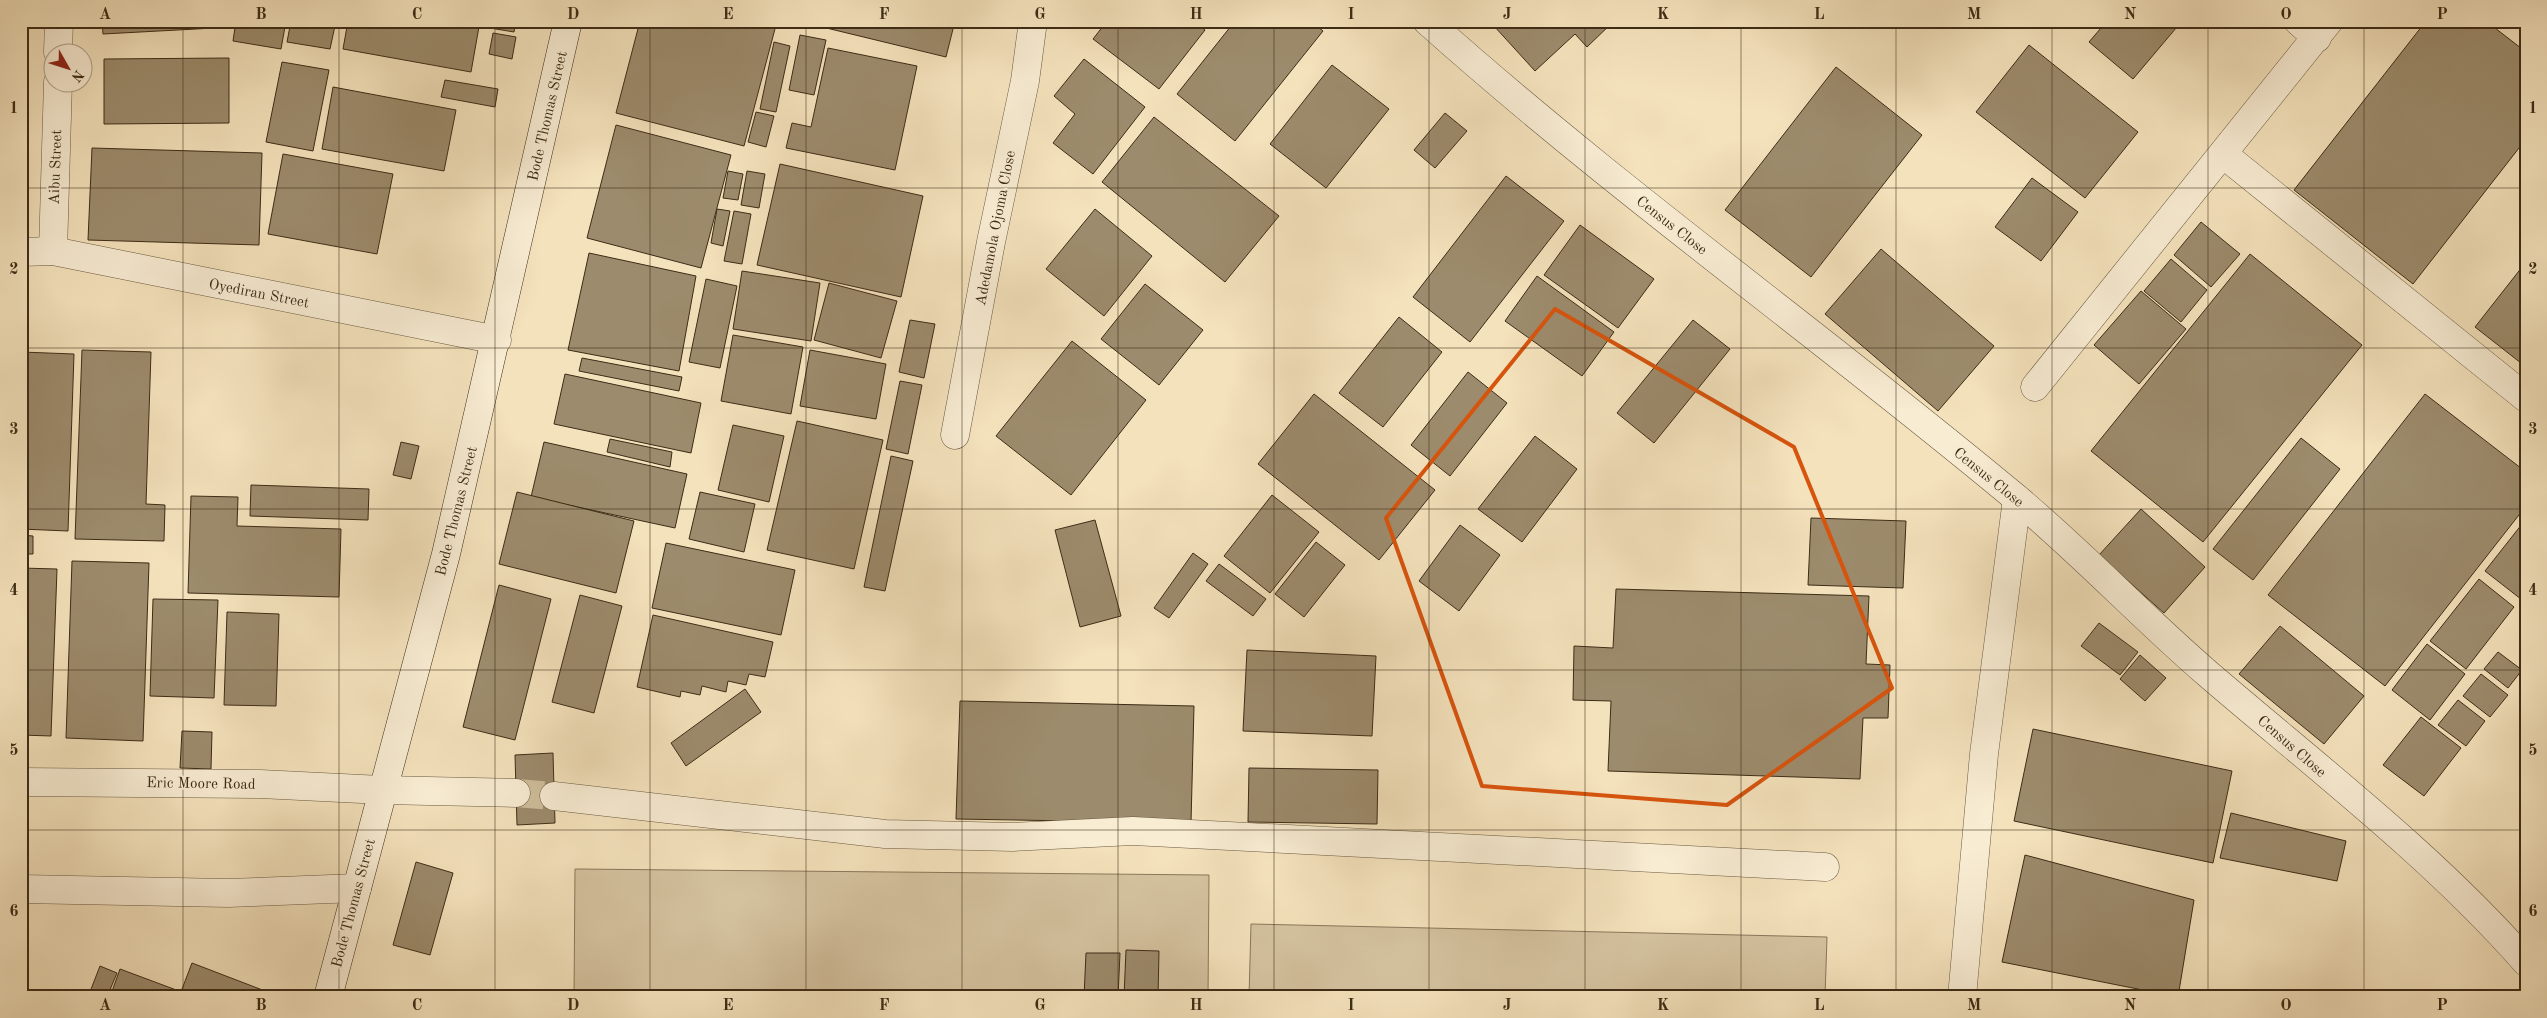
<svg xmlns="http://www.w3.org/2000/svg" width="2547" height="1018" font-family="'Old Standard TT',serif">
  <rect width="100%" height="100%" fill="#f4e2bc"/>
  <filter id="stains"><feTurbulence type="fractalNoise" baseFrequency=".004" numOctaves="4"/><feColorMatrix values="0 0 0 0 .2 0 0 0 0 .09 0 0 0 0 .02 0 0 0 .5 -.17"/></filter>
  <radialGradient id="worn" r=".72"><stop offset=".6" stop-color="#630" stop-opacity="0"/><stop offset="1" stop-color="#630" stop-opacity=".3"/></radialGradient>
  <g fill="#d5c3a0" stroke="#89785b">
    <polygon points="575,869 1209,875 1208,997 574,997"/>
    <polygon points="1251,924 1827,937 1825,997 1249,997"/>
  </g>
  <g fill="#9c8b6c" stroke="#3d2c16">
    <polygon points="102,21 233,21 233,27 103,34"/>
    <polygon points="236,21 286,21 281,49 233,41"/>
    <polygon points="291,21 336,21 330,49 287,42"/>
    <polygon points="348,21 480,21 471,72 343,49"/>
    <polygon points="491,21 516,21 514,32 490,28"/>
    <polygon points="640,21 760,21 776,25 744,146 616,113"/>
    <polygon points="815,21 955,21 946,57 814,25"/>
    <polygon points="1107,21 1194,21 1205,30 1159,89 1093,39"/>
    <polygon points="1235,21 1311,21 1323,31 1235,141 1177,94"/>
    <polygon points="1500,21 1614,21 1587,47 1575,34 1535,71 1494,26"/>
    <polygon points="2107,21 2182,21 2133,79 2089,42"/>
    <polygon points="2426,21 2486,21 2526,52 2526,139 2413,284 2294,190"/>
    <polygon points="493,33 516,37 512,59 489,54"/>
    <polygon points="800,35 826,40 814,95 789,90"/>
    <polygon points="774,42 790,46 776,112 760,109"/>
    <polygon points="2029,45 2138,132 2085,198 1976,112"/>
    <polygon points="828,48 917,66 895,170 786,148 792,123 811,127"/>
    <polygon points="229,58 229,123 104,124 104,59"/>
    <polygon points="1084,59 1145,107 1093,174 1053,143 1075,114 1054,96"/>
    <polygon points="282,62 329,70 313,151 266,142"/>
    <polygon points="1332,65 1389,109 1326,188 1270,144"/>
    <polygon points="1836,67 1922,135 1811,277 1725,210"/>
    <polygon points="445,80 498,89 495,107 441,97"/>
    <polygon points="333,87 456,110 444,171 322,149"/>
    <polygon points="756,112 774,116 766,147 748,142"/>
    <polygon points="1445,113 1467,131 1435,168 1414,150"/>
    <polygon points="1154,117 1279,216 1225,282 1102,182"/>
    <polygon points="616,125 731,155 701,268 587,238"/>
    <polygon points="92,148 262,153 259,245 88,240"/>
    <polygon points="283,154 393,174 377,254 268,234"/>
    <polygon points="780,164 923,196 901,297 757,265"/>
    <polygon points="728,171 743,174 738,200 723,198"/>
    <polygon points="747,171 765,174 759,208 741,205"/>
    <polygon points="1506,176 1564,221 1470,342 1413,297"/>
    <polygon points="2032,178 2078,212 2041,261 1995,227"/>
    <polygon points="717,209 730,211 723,246 711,243"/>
    <polygon points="1095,209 1152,256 1104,316 1046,269"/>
    <polygon points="734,211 751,214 742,264 724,261"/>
    <polygon points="2201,222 2240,254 2211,287 2174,255"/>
    <polygon points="1580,225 1654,279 1618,328 1544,275"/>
    <polygon points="1881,249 1994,346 1938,411 1825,314"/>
    <polygon points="589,253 696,276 679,371 568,350"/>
    <polygon points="2250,254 2362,345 2203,542 2091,451"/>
    <polygon points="2171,259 2207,290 2181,322 2144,291"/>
    <polygon points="2526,262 2526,367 2475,327"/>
    <polygon points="742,271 820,283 811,341 733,329"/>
    <polygon points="1537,276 1614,332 1582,376 1505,321"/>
    <polygon points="706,279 737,286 720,368 689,362"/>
    <polygon points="829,283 897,301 881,358 814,340"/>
    <polygon points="1145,284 1203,330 1159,385 1101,339"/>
    <polygon points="2141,291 2186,329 2139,384 2094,345"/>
    <polygon points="1399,317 1442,352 1383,427 1339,393"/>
    <polygon points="910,320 935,324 924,378 899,372"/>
    <polygon points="1693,320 1730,349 1654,443 1617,413"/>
    <polygon points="733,335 803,347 791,414 721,401"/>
    <polygon points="1072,341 1146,400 1071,495 996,436"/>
    <polygon points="82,350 151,352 146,504 165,505 164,541 75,539"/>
    <polygon points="810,350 886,364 876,419 800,406"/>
    <polygon points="21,352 74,354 68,531 21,529"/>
    <polygon points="582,358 682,377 679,391 579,371"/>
    <polygon points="1468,372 1507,403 1450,476 1411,445"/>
    <polygon points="565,374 701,403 691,453 554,424"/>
    <polygon points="900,381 922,385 908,454 886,449"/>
    <polygon points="1314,394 1435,490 1379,560 1258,464"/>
    <polygon points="2425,394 2526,472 2526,506 2385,686 2268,595"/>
    <polygon points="797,421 883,440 854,569 767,550"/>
    <polygon points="733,425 784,436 769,502 718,490"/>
    <polygon points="1535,436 1577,469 1522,542 1478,509"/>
    <polygon points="2301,438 2340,469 2253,580 2213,549"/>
    <polygon points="610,439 672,452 670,467 607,452"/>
    <polygon points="401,442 419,446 411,479 393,475"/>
    <polygon points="544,442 687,474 675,528 531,497"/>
    <polygon points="891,456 913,461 885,591 864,587"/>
    <polygon points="251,485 369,489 368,520 250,516"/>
    <polygon points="517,492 634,521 616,593 499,564"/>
    <polygon points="700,492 755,504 744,552 689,539"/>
    <polygon points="1272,495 1319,532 1270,593 1224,556"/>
    <polygon points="191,496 238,497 237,526 341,529 339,597 188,593"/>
    <polygon points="2141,509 2205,567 2164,613 2099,555"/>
    <polygon points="1811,518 1906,521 1903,588 1808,585"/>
    <polygon points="2526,519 2526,603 2485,571"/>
    <polygon points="1095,520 1121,616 1080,627 1055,530"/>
    <polygon points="1460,525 1500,555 1459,611 1419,581"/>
    <polygon points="21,535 33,536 33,554 21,554"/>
    <polygon points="1316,542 1345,565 1304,617 1275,594"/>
    <polygon points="666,543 795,570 781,635 652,608"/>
    <polygon points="1193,553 1208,564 1169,618 1154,608"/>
    <polygon points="72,561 149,563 143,741 66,738"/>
    <polygon points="1219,564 1266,599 1253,616 1206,581"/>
    <polygon points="21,568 57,569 51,736 21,735"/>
    <polygon points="2479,579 2514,607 2466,669 2430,641"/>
    <polygon points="499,585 551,599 515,740 463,727"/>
    <polygon points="1616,589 1869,596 1866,664 1890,665 1888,718 1863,718 1860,779 1608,771 1611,701 1573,700 1574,646 1613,648"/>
    <polygon points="580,595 622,606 594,713 552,702"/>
    <polygon points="153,599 218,600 214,698 150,696"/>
    <polygon points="227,612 279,614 276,706 224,705"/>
    <polygon points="653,615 773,642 765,677 749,674 746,685 728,681 726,692 702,686 700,695 681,691 680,697 637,687"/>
    <polygon points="2099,623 2138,652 2120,675 2081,646"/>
    <polygon points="2280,626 2364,696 2324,744 2239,674"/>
    <polygon points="2427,644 2465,674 2430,720 2392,690"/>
    <polygon points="1247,650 1376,656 1372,736 1243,731"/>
    <polygon points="2498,652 2522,670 2508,688 2484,669"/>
    <polygon points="2140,655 2166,678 2145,701 2120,679"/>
    <polygon points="2481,674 2508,695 2490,717 2463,696"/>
    <polygon points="745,689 761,712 686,766 671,743"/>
    <polygon points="2458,700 2485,721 2466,746 2438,725"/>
    <polygon points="960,701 1194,706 1191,823 956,819"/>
    <polygon points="2421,717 2461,748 2424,796 2383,765"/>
    <polygon points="2033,729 2232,771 2213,863 2014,821"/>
    <polygon points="182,731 212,732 211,769 180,768"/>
    <polygon points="553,753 555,823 517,825 515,755"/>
    <polygon points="1249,768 1378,770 1377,824 1248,822"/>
    <polygon points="2231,813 2346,841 2337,881 2220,858"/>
    <polygon points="2025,855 2194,900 2178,997 2002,962"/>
    <polygon points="416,862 453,873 430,955 393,945"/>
    <polygon points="1126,950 1159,951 1158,997 1124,997"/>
    <polygon points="1086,953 1120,953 1118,997 1084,997"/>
    <polygon points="192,963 265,991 263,997 179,997"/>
    <polygon points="100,966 117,973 107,997 88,997"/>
    <polygon points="120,969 179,991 177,997 110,997"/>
  </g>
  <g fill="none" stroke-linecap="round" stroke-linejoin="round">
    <polyline stroke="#cfbe9b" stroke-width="28" stroke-dasharray="28 14" stroke-linecap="butt" points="516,793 554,796"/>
    <g stroke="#6b5a40" stroke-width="29">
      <g id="minor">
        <path d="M 1427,21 C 1616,190 1822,336 2015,497 C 2082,553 2142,617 2208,674 C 2315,766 2433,856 2526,962"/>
        <polyline points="2298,21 2317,38"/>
        <polyline points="58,52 59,21"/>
        <polyline points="2223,154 2526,398"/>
        <polyline points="53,251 58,82"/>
        <polyline points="21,252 53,251 497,340"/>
        <polyline points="2035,387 2329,21"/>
        <polyline points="955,435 991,242 1025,81 1033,21"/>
        <polyline points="382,790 516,793"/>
        <polyline points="554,796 885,834 1013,837 1133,831 1825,867"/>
        <polyline points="1962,997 1984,754 2017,499"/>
      </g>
    </g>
    <g stroke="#6b5a40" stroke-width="29">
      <g id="tertiary">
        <polyline points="21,782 260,784 382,790"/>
        <polyline points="21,889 228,893 357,888"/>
      </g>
    </g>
    <g stroke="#3d2c16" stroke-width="29">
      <polyline id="secondary" points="328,997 446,554 568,21"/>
    </g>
    <use href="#minor" stroke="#f8ecd3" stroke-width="28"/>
    <use href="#tertiary" stroke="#f8ecd3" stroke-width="28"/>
    <use href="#secondary" stroke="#f8ecd3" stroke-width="28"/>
  </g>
  <path fill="none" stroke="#d7540d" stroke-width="4" stroke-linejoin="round" d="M 1555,309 L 1794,447 L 1892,688 L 1727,805 L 1482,786 L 1386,518 Z"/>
  <path fill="none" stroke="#3d2c16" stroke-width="1" stroke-opacity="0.55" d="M 183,21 L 183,997M 339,21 L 339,997M 495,21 L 495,997M 650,21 L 650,997M 806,21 L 806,997M 962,21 L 962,997M 1118,21 L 1118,997M 1274,21 L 1274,997M 1429,21 L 1429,997M 1585,21 L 1585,997M 1741,21 L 1741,997M 1896,21 L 1896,997M 2052,21 L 2052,997M 2208,21 L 2208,997M 2364,21 L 2364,997M 21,188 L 2526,188M 21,348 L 2526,348M 21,509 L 2526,509M 21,670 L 2526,670M 21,830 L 2526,830"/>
  <g text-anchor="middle" stroke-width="4" stroke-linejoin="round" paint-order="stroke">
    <g font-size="15" fill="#3d2c16" stroke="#f8ecd3">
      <text transform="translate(547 116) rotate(-77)" y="5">Bode Thomas Street</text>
      <text transform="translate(55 167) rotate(-88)" y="5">Aibu Street</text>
      <text transform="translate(1672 225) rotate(38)" y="5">Census Close</text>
      <text transform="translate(995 228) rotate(-79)" y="5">Adedamola Ojoma Close</text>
      <text transform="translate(259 293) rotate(11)" y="5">Oyediran Street</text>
      <text transform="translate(1989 477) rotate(39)" y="5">Census Close</text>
      <text transform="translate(456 511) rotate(-76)" y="5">Bode Thomas Street</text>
      <text transform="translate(2292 746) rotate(41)" y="5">Census Close</text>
      <text transform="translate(201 783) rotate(1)" y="5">Eric Moore Road</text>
      <text transform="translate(353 903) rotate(-75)" y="5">Bode Thomas Street</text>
    </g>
  </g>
  <rect width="2547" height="1018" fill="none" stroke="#f4e2bc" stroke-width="55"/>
  <g transform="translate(68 68) rotate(129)"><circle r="24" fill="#f8ecd3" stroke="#ad9f87"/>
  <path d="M0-4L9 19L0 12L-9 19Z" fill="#8f2418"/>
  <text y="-8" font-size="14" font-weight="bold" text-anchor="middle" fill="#3d2c16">N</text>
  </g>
  <rect x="28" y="28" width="2492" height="962" fill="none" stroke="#3d2c16" stroke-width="2"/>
  <g font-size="16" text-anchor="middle" font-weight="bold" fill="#3d2c16">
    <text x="105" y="19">A</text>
    <text x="261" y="19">B</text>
    <text x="417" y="19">C</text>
    <text x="573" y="19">D</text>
    <text x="728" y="19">E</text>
    <text x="884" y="19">F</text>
    <text x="1040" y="19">G</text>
    <text x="1196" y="19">H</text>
    <text x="1351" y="19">I</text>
    <text x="1507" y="19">J</text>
    <text x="1663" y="19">K</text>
    <text x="1819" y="19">L</text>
    <text x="1974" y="19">M</text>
    <text x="2130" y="19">N</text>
    <text x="2286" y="19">O</text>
    <text x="2442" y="19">P</text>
    <text x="14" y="113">1</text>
    <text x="2533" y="113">1</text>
    <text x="14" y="274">2</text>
    <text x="2533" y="274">2</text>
    <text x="14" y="434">3</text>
    <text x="2533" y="434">3</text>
    <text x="14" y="595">4</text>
    <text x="2533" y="595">4</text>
    <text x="14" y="755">5</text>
    <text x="2533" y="755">5</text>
    <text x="14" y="916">6</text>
    <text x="2533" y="916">6</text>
    <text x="105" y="1010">A</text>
    <text x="261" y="1010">B</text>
    <text x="417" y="1010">C</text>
    <text x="573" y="1010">D</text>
    <text x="728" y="1010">E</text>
    <text x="884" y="1010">F</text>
    <text x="1040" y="1010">G</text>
    <text x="1196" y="1010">H</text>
    <text x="1351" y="1010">I</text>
    <text x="1507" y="1010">J</text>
    <text x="1663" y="1010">K</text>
    <text x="1819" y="1010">L</text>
    <text x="1974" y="1010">M</text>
    <text x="2130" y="1010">N</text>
    <text x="2286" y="1010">O</text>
    <text x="2442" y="1010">P</text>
  </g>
  <rect width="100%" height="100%" filter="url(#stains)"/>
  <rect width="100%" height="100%" fill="url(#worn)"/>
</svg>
